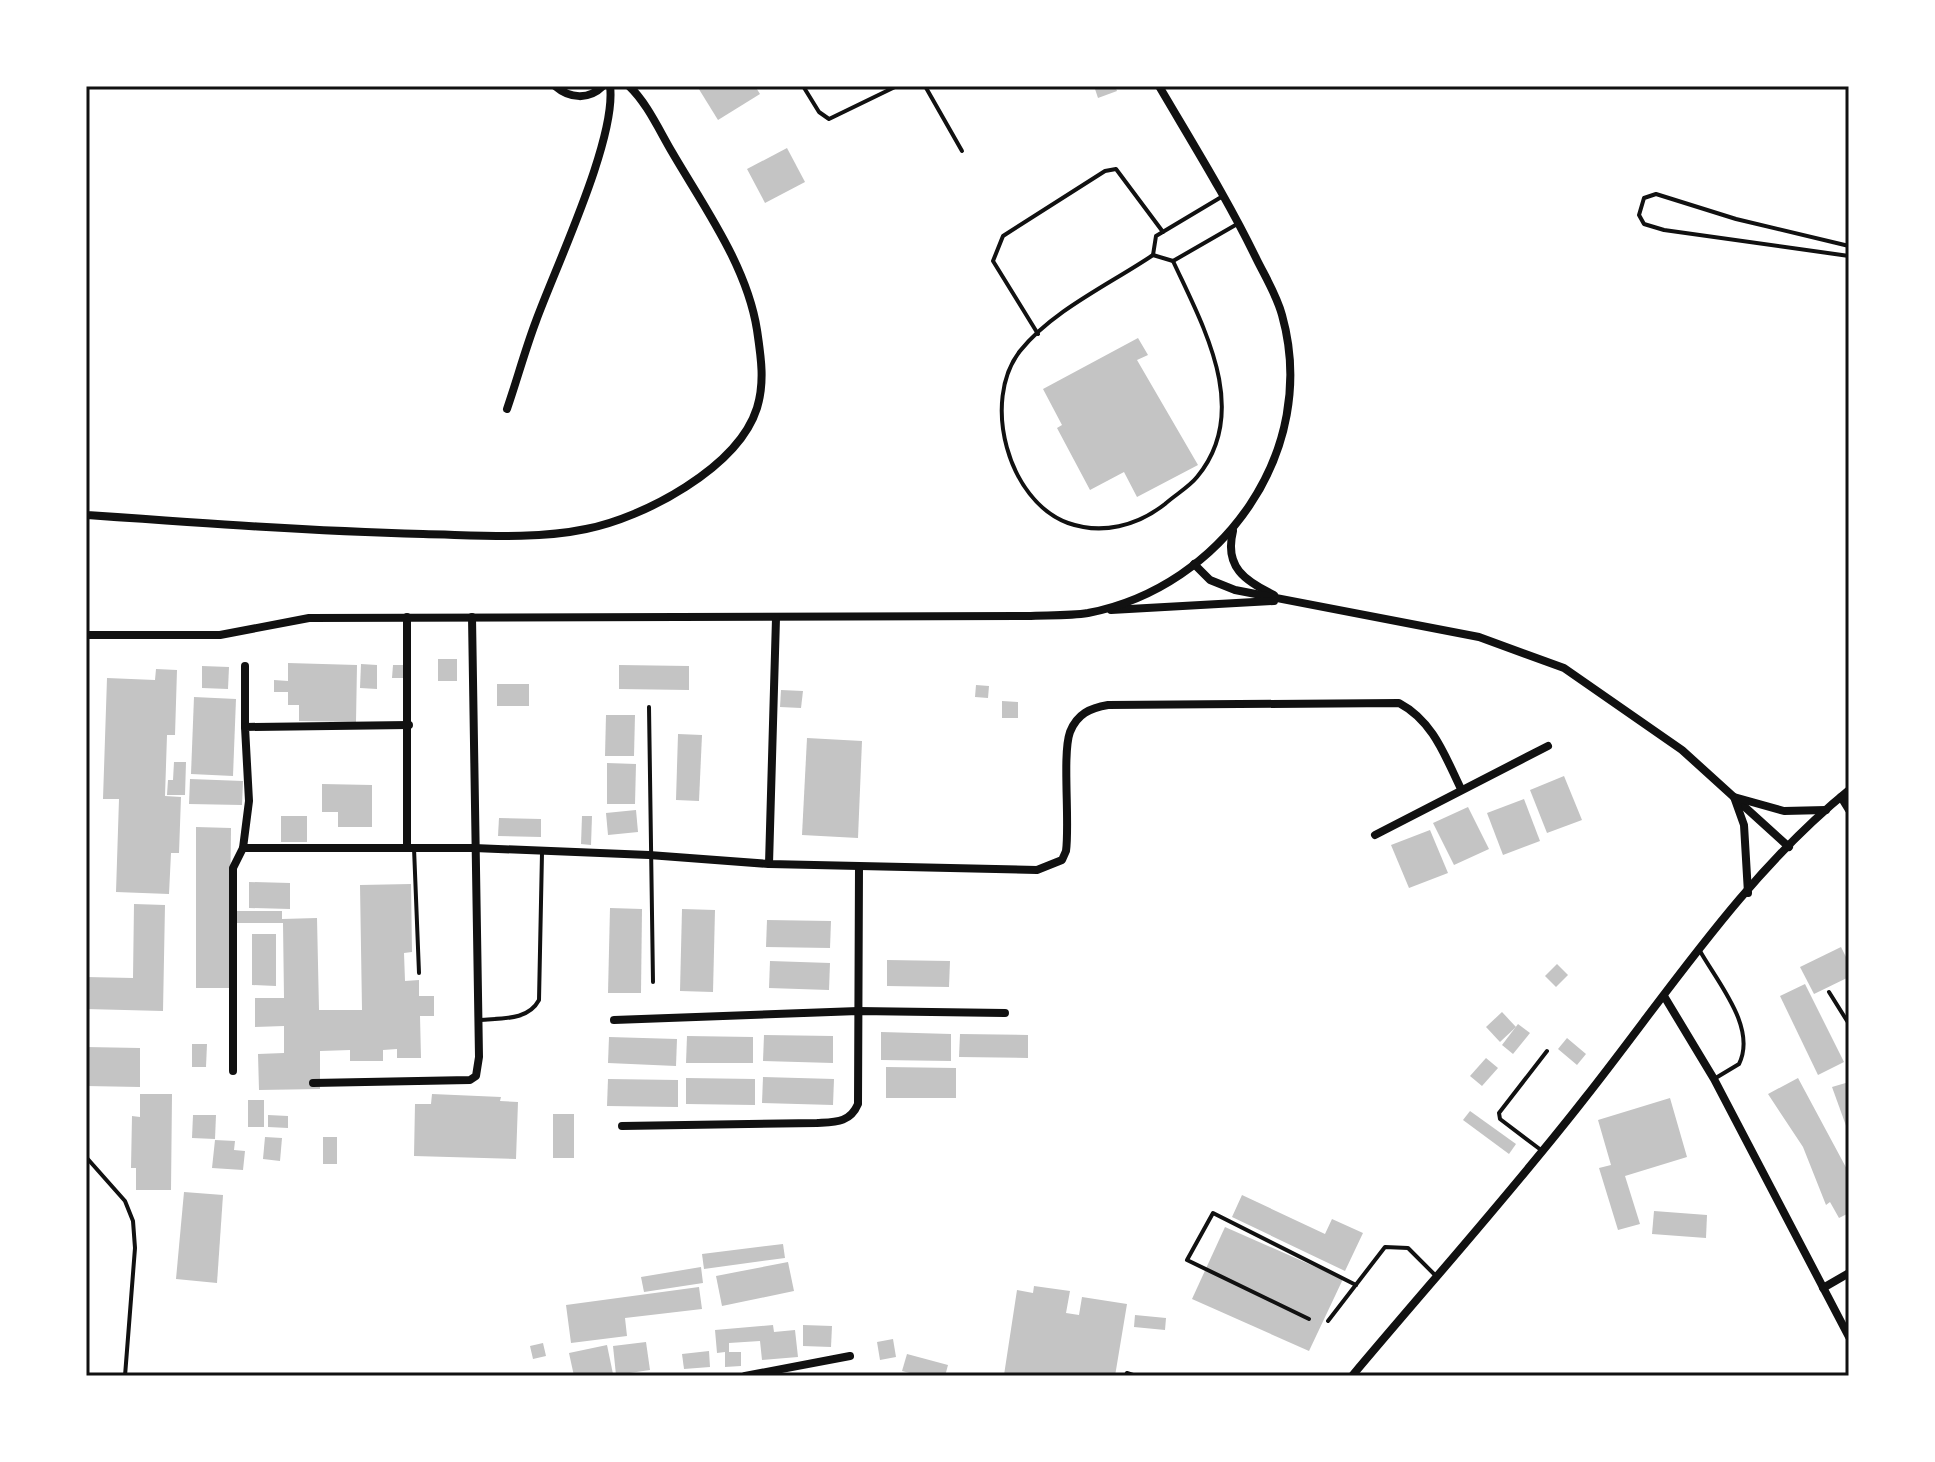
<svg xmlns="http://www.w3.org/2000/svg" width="1935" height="1462" font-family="Lora,serif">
  <rect width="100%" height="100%" fill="#fff"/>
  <g fill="#c4c4c4">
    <polygon points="697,86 755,86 760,94 718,120"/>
    <polygon points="1094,86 1115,86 1117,91 1098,98"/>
    <polygon points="787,148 805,182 765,203 747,169"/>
    <polygon points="1138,338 1148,355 1137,360 1198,465 1137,497 1124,472 1090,490 1057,428 1062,425 1043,389"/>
    <rect x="438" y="659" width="19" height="22"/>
    <polygon points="288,663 357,665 356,722 299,721 299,705 288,705 288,692 274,692 274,680 288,681"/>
    <polygon points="361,664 377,665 377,689 360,688"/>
    <polygon points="393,665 405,665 405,678 392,678"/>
    <polygon points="619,665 689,666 689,690 619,689"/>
    <polygon points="202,666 229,667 228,689 202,688"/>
    <polygon points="156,669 177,670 175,735 167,735 165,796 181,797 179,853 171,853 169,894 116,892 119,799 103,799 107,678 155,680"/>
    <rect x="497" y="684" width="32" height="22"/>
    <polygon points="976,685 989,686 988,698 975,697"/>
    <polygon points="781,690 803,691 801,708 780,707"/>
    <polygon points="194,697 236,699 233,776 191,774"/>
    <polygon points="1002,701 1018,702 1018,718 1002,718"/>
    <polygon points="606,715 635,715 634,756 605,756"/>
    <polygon points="678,734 702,735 699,801 676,800"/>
    <polygon points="807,738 862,741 858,838 802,835"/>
    <polygon points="174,762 186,762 185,795 167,795 168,780 173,780"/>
    <polygon points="607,763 636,764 635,804 607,804"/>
    <polygon points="1564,776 1582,820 1547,833 1530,790"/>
    <polygon points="190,779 243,781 242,805 189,804"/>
    <polygon points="322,784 372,785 372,827 338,827 338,812 322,812"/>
    <polygon points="1524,799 1540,841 1503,855 1487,813"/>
    <polygon points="1468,807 1489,849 1454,865 1433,823"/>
    <polygon points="636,810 638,832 608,835 606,813"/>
    <rect x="281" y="816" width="26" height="26"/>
    <polygon points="582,816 592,816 591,845 581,844"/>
    <polygon points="499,818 541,819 541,837 498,836"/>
    <polygon points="196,827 231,828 229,988 196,988"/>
    <polygon points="1430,830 1448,873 1409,888 1391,845"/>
    <polygon points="249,882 290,883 290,909 249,908"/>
    <polygon points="411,884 412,952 404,953 405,981 419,980 419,996 434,996 434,1016 420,1016 421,1058 397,1058 397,1049 383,1050 383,1061 350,1061 350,1050 320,1051 320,1089 259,1090 258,1054 284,1053 284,1026 255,1027 255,998 284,998 283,923 234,923 234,911 282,911 282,919 317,918 319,1010 362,1010 360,885"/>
    <polygon points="134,904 165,905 163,1011 86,1009 86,977 133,978"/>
    <polygon points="610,908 642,909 641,993 608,993"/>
    <polygon points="682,909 715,910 713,992 680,991"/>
    <polygon points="767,920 831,921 830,948 766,947"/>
    <polygon points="252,934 276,934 276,986 252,985"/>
    <polygon points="1841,947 1849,963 1849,977 1814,994 1800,967"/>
    <polygon points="887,960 950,961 949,987 887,986"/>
    <polygon points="770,961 830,963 829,990 769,988"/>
    <polygon points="1557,964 1568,975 1556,987 1545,976"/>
    <polygon points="1805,984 1844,1062 1818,1075 1780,996"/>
    <polygon points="1502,1012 1516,1027 1500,1042 1486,1027"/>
    <polygon points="1518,1024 1530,1033 1513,1054 1502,1045"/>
    <polygon points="881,1032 951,1034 951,1061 881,1060"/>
    <polygon points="960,1034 1028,1035 1028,1058 959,1057"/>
    <polygon points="764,1035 833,1036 833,1063 763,1061"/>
    <polygon points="687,1036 753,1037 753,1063 686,1063"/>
    <polygon points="609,1037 677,1039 676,1066 608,1063"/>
    <polygon points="1567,1038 1586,1054 1577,1065 1558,1049"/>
    <polygon points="192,1044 207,1044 206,1067 192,1067"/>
    <polygon points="86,1047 140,1048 140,1087 86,1086"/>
    <polygon points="1486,1058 1498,1068 1482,1086 1470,1076"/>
    <polygon points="886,1067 956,1068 956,1098 886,1098"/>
    <polygon points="763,1077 834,1079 833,1105 762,1103"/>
    <polygon points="686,1078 755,1079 755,1105 686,1104"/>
    <polygon points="1798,1078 1849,1173 1849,1213 1839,1218 1830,1202 1826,1205 1803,1147 1768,1094"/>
    <polygon points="608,1079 678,1080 678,1107 607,1106"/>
    <polygon points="1849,1082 1849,1134 1832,1087"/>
    <polygon points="140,1094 172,1094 171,1190 136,1190 136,1168 131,1168 132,1116 140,1117"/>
    <polygon points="432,1094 501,1097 500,1101 518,1102 516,1159 414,1156 415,1104 431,1104"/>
    <polygon points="1670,1098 1687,1157 1625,1176 1640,1224 1618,1230 1599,1168 1611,1165 1598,1120"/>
    <rect x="248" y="1100" width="16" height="27"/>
    <polygon points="1470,1111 1516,1144 1509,1154 1463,1120"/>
    <rect x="553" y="1114" width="21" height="44"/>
    <polygon points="193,1115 216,1115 215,1139 192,1138"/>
    <polygon points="268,1115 288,1116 288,1128 268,1127"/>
    <polygon points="265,1137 282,1138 280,1161 263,1159"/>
    <rect x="323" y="1137" width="14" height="27"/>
    <polygon points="215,1140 235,1141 234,1150 245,1151 243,1170 212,1168"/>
    <polygon points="184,1192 223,1195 217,1283 176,1279"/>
    <polygon points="1242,1195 1325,1234 1332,1219 1363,1233 1345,1271 1232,1217"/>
    <polygon points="1654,1211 1707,1215 1706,1238 1652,1234"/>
    <polygon points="1225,1227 1343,1279 1309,1351 1192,1299"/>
    <polygon points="783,1244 785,1258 704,1269 702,1254"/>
    <polygon points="788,1262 794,1291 722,1306 716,1276"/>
    <polygon points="701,1267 703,1283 644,1292 641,1277"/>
    <polygon points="1034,1286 1070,1291 1066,1313 1079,1315 1082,1297 1127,1304 1115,1376 1004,1375 1017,1290 1033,1293"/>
    <polygon points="699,1287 702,1309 625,1318 627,1336 571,1343 566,1305"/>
    <polygon points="1135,1315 1166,1318 1165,1330 1134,1327"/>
    <polygon points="773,1325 774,1332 795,1330 798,1357 762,1360 760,1341 729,1343 729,1352 741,1352 741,1366 725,1367 725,1352 717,1353 715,1330"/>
    <polygon points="803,1325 832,1326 831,1347 803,1346"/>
    <polygon points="893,1339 896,1357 880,1360 877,1342"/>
    <polygon points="646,1342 650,1370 616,1375 613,1346"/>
    <polygon points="543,1343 546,1356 533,1359 530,1346"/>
    <polygon points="607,1345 613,1374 574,1376 569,1353"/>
    <polygon points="709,1351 710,1367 684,1369 682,1354"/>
    <polygon points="907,1354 948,1365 945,1376 921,1376 902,1371"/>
  </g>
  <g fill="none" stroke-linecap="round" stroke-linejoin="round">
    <g stroke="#111" stroke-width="4">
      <polyline points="803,86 819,112 829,119 897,86"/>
      <polyline points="925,86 962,151"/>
      <polyline points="1849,246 1736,219 1656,194 1644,198 1639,215 1644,224 1664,230 1849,256"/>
      <polyline points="1153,255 1173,261 1239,223"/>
      <path d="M 1173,261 C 1203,326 1252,411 1197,477 C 1189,487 1175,495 1165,504 C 1137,526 1102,535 1068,523 C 1008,501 981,401 1020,351 C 1053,310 1110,284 1153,255 L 1156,236 L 1223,196"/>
      <polyline points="1038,334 993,261 1003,236 1105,171 1116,169 1163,232"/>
      <polyline points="649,707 653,982"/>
      <polyline points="86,806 86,828"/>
      <polyline points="414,848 419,973"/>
      <path d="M 1700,951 C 1718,983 1757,1028 1739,1064 L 1714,1079"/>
      <polyline points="1829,992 1849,1024"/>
      <path d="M 480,1020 C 501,1018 528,1021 539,1000 L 542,853"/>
      <polyline points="1541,1150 1500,1119 1499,1113 1547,1051"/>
      <polyline points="86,1157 125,1201 133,1221 135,1248 125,1376"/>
      <polyline points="1309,1319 1187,1260 1213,1213 1356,1285"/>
      <polyline points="1328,1321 1385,1247 1408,1248 1436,1276"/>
      <polyline points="1127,1373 1136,1376"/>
    </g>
    <g stroke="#111" stroke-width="8">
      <path d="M 555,86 C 570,99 589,100 603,86"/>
      <path d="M 507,409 C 517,380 525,350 536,321 C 556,266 617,138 610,86"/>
      <path d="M 86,515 C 199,523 311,531 423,534 C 476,535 534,540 586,529 C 643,518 738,468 757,408 C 765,382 761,357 757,330 C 747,266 704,207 672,152 C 659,130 647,103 629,86"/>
      <path d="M 1233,531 C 1224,567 1245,581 1274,595"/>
      <polyline points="1194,564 1210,580 1235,590 1479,637 1564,668 1682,750 1789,847"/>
      <polyline points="1111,610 1274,601"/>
      <polyline points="407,617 407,848"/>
      <path d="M 86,635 L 220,635 L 309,618 L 1027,616 C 1047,615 1069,616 1088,613 C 1223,587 1320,450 1282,315 C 1277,296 1266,278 1257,260 C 1228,200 1193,144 1159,86"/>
      <polyline points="245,727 245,666"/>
      <polyline points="1841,797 1849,810"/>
      <polyline points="1375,835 1548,746"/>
      <polyline points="243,848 249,801 245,727 409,725"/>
      <polyline points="769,864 776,618"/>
      <polyline points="1748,893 1744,825 1734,797 1784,811 1826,810"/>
      <polyline points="1664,996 1714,1079 1849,1337"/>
      <polyline points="614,1020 858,1011 1005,1013"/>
      <path d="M 233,1071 L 233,868 L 243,848 L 474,848 L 649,855 L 769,864 L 1037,870 L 1062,860 L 1066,851 C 1070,822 1062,754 1070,732 C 1077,714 1090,708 1108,705 L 1399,703 C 1433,721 1445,756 1461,789"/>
      <polyline points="313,1083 470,1080 476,1076 479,1057 472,617"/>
      <path d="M 622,1126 L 817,1123 C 835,1122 850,1123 858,1104 L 859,867"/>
      <polyline points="1823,1288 1849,1273"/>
      <polyline points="745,1376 850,1356"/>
      <path d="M 1352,1376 C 1430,1283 1511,1193 1585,1098 C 1668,993 1744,875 1849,790"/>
    </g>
  </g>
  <rect width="1935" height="1462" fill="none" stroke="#ffffff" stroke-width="176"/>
  <rect x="88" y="88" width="1759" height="1286" fill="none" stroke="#111" stroke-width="3"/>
</svg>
